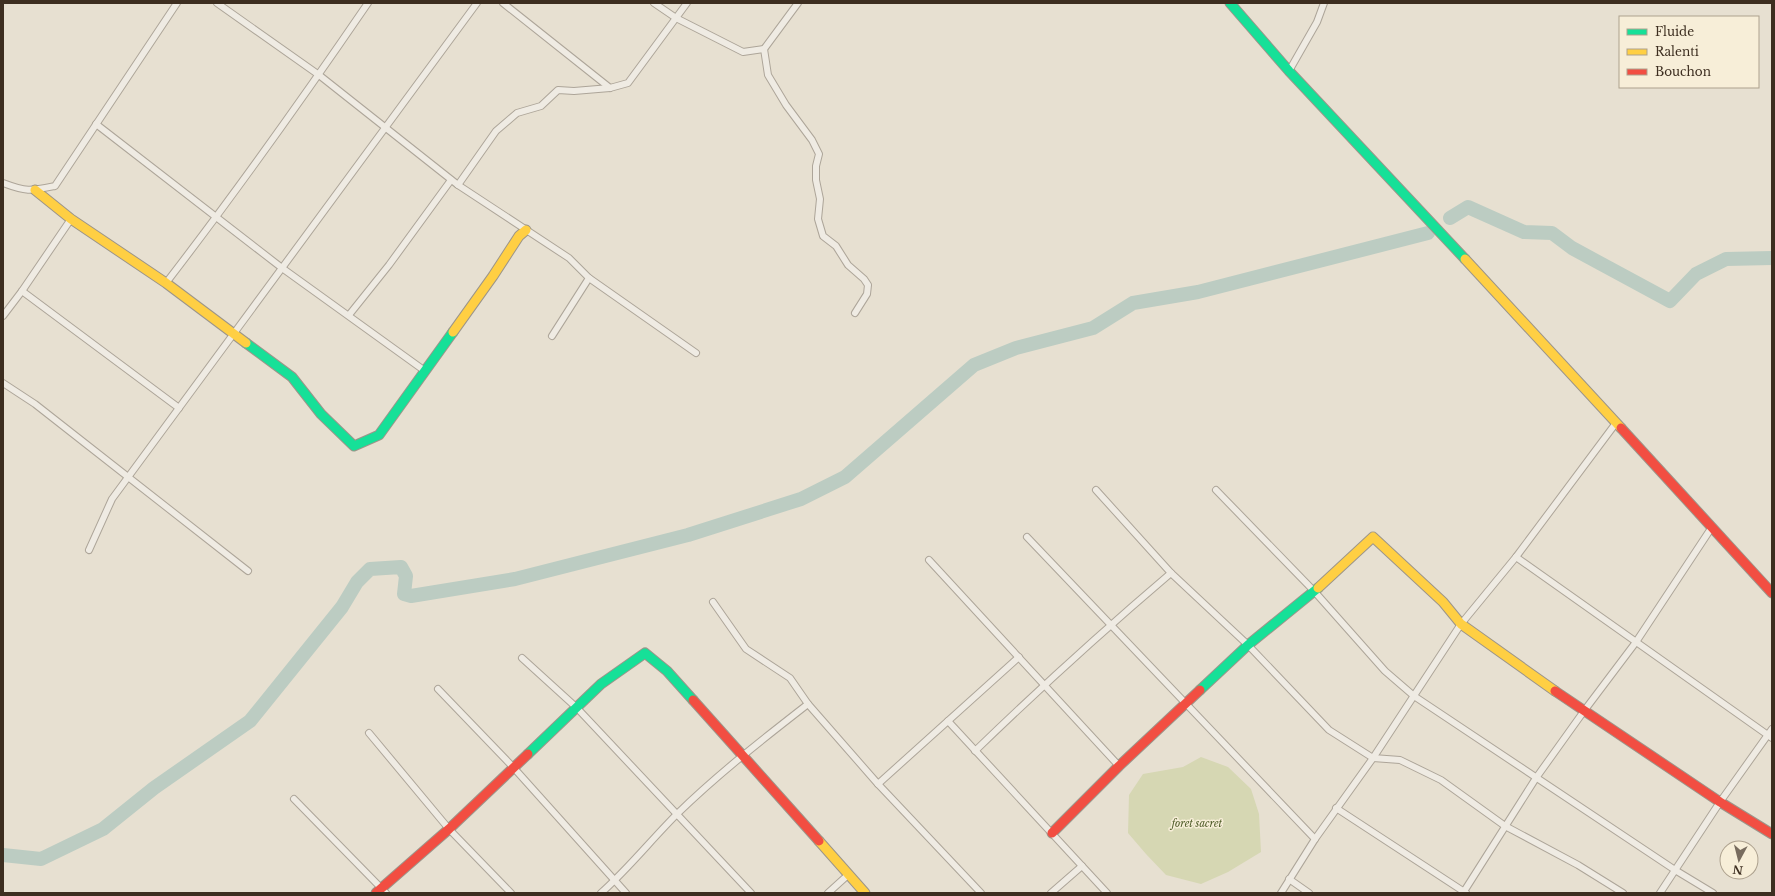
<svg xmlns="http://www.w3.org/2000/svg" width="1775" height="896" font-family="'Libre Baskerville',serif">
  <rect width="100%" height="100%" fill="#e7e0d1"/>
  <polygon fill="#d6d7b3" points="1201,757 1228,767 1251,789 1259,814 1261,852 1228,872 1201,884 1166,875 1146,854 1128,833 1129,795 1143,774 1183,767"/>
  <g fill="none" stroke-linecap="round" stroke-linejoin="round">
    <g stroke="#bcccc2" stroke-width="14">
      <polyline points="1450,218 1468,207 1524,232 1552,233 1572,248 1670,301 1696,274 1726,259 1772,258"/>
      <polyline points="3,855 41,859 103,829 154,788 250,721 342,607 357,582 370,569 401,567 406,576 404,594 411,596 515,579 688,535 801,499 845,477 974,365 1016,348 1093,328 1133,303 1198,292 1428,233"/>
    </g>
    <g stroke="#ada599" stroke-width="8">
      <g id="street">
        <polyline points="217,3 319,75 458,185 569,258 589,278 696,353"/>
        <polyline points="503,3 610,88"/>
        <polyline points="654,3 676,18 743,52 764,49 798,3"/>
        <polyline points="764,49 768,75 786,105 812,140 819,154 816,166 816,180 820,199 818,219 823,236 836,246 848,265 864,279 868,285 867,294 855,313"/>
        <polyline points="1289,71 1317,22 1324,3"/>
        <polyline points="96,124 282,268 425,371"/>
        <path d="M 3,183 C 27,192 30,191 55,186 L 177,3"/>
        <polyline points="458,185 496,131 517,113 541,106 558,90 574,91 610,88 628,83 687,3"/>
        <path d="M 166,283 C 236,192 303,98 368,3"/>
        <polyline points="22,291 179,408"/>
        <polyline points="349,315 389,265 451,180"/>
        <polyline points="3,316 22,291 71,219"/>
        <polyline points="552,336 589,278"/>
        <polyline points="3,383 35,404 248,571"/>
        <polyline points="1096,490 1171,573 1248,645 1329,730 1373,758 1400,760 1441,780 1505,826 1578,865 1623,893"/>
        <polyline points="1216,490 1314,591 1385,671 1414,696 1675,870 1713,893"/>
        <polyline points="1027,537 1315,839"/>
        <polyline points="89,550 112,499 477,3"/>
        <polyline points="1516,557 1772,738"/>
        <polyline points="929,560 1119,766"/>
        <polyline points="713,602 746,649 790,678 808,704 878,784 981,893"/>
        <polyline points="522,658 577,708 751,893"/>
        <polyline points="438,689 513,767 626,893"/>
        <polyline points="948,721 1107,893"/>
        <polyline points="369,733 449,829 511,893"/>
        <path d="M 975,751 C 1039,689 1104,630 1171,573"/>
        <polyline points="878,784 1019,657"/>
        <polyline points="294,799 386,893"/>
        <polyline points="1336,808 1466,893"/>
        <polyline points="1289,879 1309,893"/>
        <path d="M 601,893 C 628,869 651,840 677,814 C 718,774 763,739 808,704"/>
        <polyline points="828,893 849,874"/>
        <polyline points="1051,893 1082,866"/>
        <polyline points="1281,893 1315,839 1373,758 1461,624 1516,557 1616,423"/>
        <polyline points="1463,893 1536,778 1584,711 1636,642 1712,527"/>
        <polyline points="1660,893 1720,802 1772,729"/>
      </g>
    </g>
    <g stroke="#9c958a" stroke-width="11">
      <g id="fast">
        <polyline points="1230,3 1289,71 1465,259"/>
        <polyline points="246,343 292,377 321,414 354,446 379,435 453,332"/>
        <polyline points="1200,690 1248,645 1318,588"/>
        <polyline points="528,754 601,684 645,653 667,671 693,700"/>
      </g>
    </g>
    <g stroke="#9c958a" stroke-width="11">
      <g id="slow">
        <polyline points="35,190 71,219 166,283 246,343"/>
        <polyline points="1465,259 1621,428"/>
        <polyline points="453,332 493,276 519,236 526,230"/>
        <polyline points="1318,588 1373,537 1443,602 1461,624 1555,691"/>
        <polyline points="819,841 865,893"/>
      </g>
    </g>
    <g stroke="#9c958a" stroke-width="11">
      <g id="jam">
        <polyline points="1621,428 1772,593"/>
        <polyline points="1555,691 1720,802 1772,834"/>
        <polyline points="693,700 819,841"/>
        <polyline points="1052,833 1119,766 1200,690"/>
        <polyline points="376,893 449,829 528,754"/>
      </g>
    </g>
    <use href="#street" stroke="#efebe3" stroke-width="6"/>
    <use href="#fast" stroke="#16e098" stroke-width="9"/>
    <use href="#slow" stroke="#ffcf43" stroke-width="9"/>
    <use href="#jam" stroke="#f24e42" stroke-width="9"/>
  </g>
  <g text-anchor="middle" stroke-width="3" stroke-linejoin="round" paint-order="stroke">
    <g font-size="10" font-style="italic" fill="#4d5a26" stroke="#f7eed8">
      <text x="1197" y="827">foret sacret</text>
    </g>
  </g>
  <rect width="1775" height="896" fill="none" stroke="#3d2e20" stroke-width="8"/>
  <rect x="1619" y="16" width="140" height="72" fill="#f7eed8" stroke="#ada18e"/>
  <rect x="1627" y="29" width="20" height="6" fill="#16e098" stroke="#ada18e"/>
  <text x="1655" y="36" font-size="12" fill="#3d2e20">Fluide</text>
  <rect x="1627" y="49" width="20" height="6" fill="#ffcf43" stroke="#ada18e"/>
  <text x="1655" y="56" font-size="12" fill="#3d2e20">Ralenti</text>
  <rect x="1627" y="69" width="20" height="6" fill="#f24e42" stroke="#ada18e"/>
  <text x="1655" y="76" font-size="12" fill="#3d2e20">Bouchon</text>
  <g transform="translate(1739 860) rotate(187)"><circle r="19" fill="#f7eed8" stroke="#ada18e"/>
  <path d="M0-3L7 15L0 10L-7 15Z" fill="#786c5e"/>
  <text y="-6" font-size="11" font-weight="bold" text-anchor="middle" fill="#3d2e20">N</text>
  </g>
</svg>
